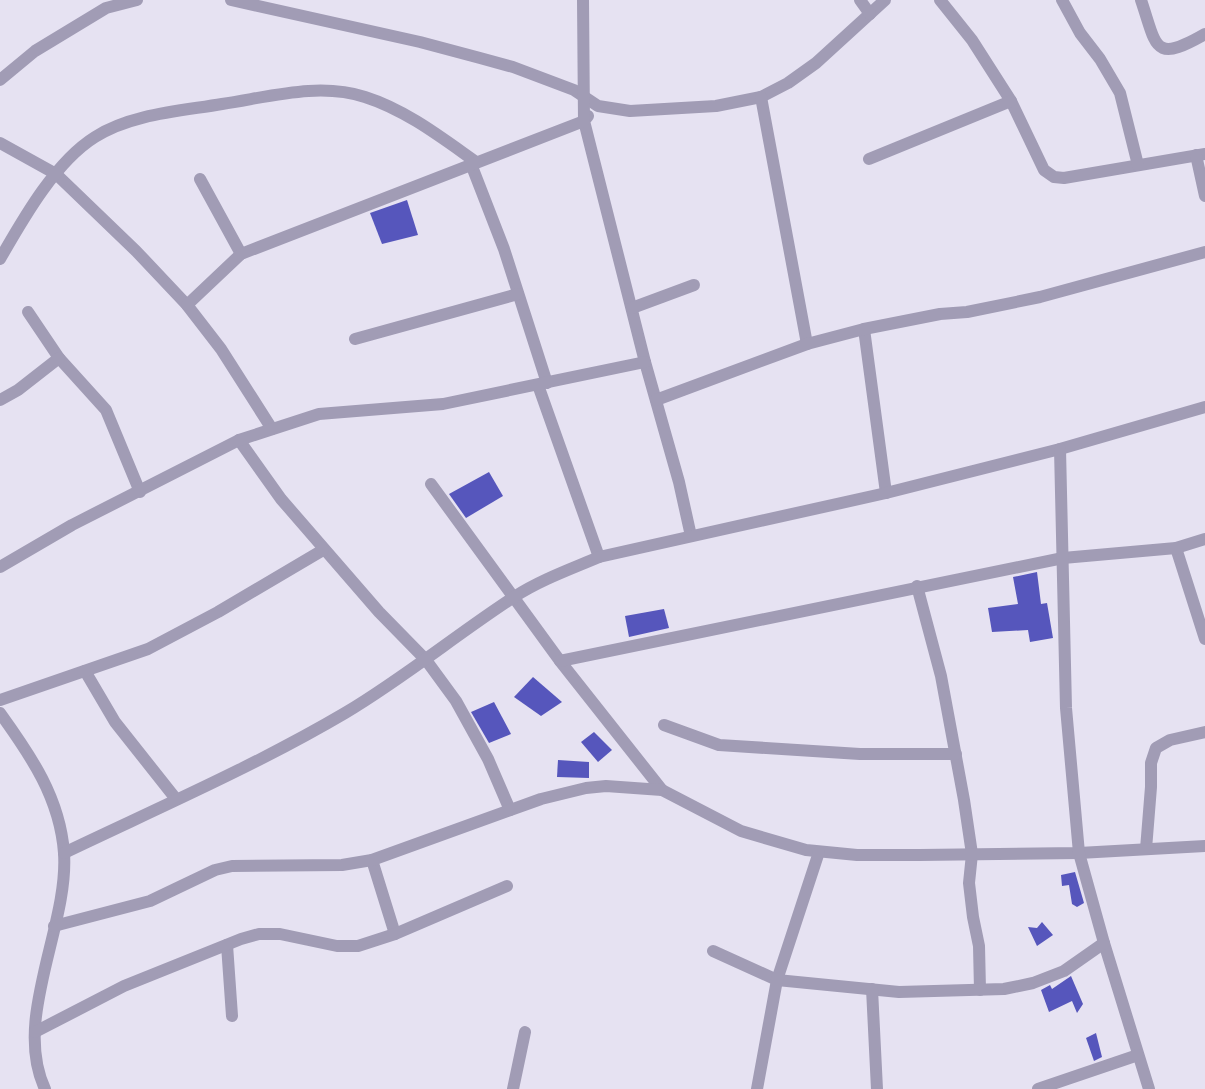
<svg xmlns="http://www.w3.org/2000/svg" width="1205" height="1089" font-family="Signika,sans-serif">
  <rect width="100%" height="100%" fill="#e6e2f2"/>
  <g fill="#5656bc">
    <polygon points="407,200 418,235 382,244 370,213"/>
    <polygon points="489,472 503,496 466,518 449,494"/>
    <polygon points="1037,572 1041,604 1047,603 1053,638 1030,642 1028,630 992,632 988,608 1018,604 1013,577"/>
    <polygon points="664,609 669,628 629,637 625,616"/>
    <polygon points="533,677 562,702 541,716 514,697"/>
    <polygon points="494,702 511,734 489,743 471,712"/>
    <polygon points="594,732 612,750 598,762 581,742"/>
    <polygon points="558,760 589,762 589,778 557,777"/>
    <polygon points="1075,872 1084,903 1077,907 1072,904 1069,885 1062,886 1061,875"/>
    <polygon points="1042,922 1053,935 1037,946 1028,927 1037,928"/>
    <polygon points="1071,976 1083,1004 1077,1013 1072,1001 1049,1012 1041,990 1050,985 1052,989"/>
    <polygon points="1096,1033 1102,1057 1094,1061 1086,1038"/>
  </g>
  <g fill="none" stroke-linecap="round" stroke-linejoin="round">
    <g stroke="#a19cb5" stroke-width="12">
      <polyline points="231,0 420,42 480,58 513,67 574,90 598,106 630,111 716,106 761,97 788,83 816,63 885,0"/>
      <polyline points="860,0 870,14"/>
      <polyline points="940,0 972,40 1011,101 1044,170 1054,177 1064,178 1205,154"/>
      <polyline points="1062,0 1080,33 1100,59 1120,93 1138,165"/>
      <path d="M 1141,0 C 1157,47 1153,64 1205,34"/>
      <polyline points="0,80 35,51 106,8 137,0"/>
      <polyline points="761,97 807,344"/>
      <polyline points="588,116 584,121 645,362 679,482 691,536"/>
      <polyline points="0,143 56,174 136,251 187,305 221,349 272,429"/>
      <polyline points="1196,155 1205,196"/>
      <polyline points="869,159 1011,101"/>
      <polyline points="471,164 504,249 547,383"/>
      <polyline points="200,179 241,254"/>
      <path d="M 0,259 C 23,219 55,162 95,137 C 131,114 181,111 222,104 C 269,97 319,82 365,97 C 406,110 442,138 476,162"/>
      <polyline points="187,305 241,254 584,121 583,0"/>
      <polyline points="632,308 694,285"/>
      <polyline points="28,312 59,358 106,410 140,492"/>
      <polyline points="864,329 886,493"/>
      <polyline points="355,339 518,294"/>
      <polyline points="538,385 599,557"/>
      <polyline points="0,400 18,390 59,358"/>
      <polyline points="656,400 807,344 864,329 940,314 967,312 1040,297 1205,252"/>
      <polyline points="239,440 281,499 379,612 426,660 456,701 488,759 510,810"/>
      <polyline points="431,484 560,661 662,790"/>
      <polyline points="1176,548 1205,639"/>
      <polyline points="0,567 72,525 239,440 319,414 443,404 645,362"/>
      <polyline points="917,586 941,676 964,800 972,854 969,883 973,917 979,946 980,990"/>
      <polyline points="560,661 1063,558 1176,548 1205,539"/>
      <polyline points="85,671 115,722 176,799"/>
      <polyline points="0,700 148,649 218,612 323,550"/>
      <path d="M 0,713 C 31,756 60,798 64,853 C 69,926 12,1019 45,1089"/>
      <polyline points="664,725 719,745 860,754 956,754"/>
      <polyline points="1146,849 1151,787 1151,763 1156,748 1170,740 1205,732"/>
      <path d="M 64,853 C 158,808 255,766 345,713 C 404,678 457,634 514,597 C 540,580 571,569 599,557 L 886,493 L 1060,449 L 1205,407"/>
      <polyline points="372,860 395,934"/>
      <polyline points="54,926 150,901 215,870 232,866 342,865 372,860 541,799 586,788 606,786 662,790 741,831 806,850 857,855 920,855 1079,853 1205,846"/>
      <polyline points="1104,943 1149,1089"/>
      <polyline points="227,945 232,1016"/>
      <polyline points="713,951 777,980 899,992 1004,989 1033,983 1064,971 1104,943 1079,853 1066,708 1060,449"/>
      <polyline points="872,989 877,1089"/>
      <polyline points="35,1032 124,986 241,939 259,934 280,934 337,946 358,946 395,934 507,886"/>
      <polyline points="513,1089 525,1032"/>
      <polyline points="757,1089 777,980 819,852"/>
      <polyline points="1038,1089 1138,1055"/>
    </g>
  </g>
</svg>
